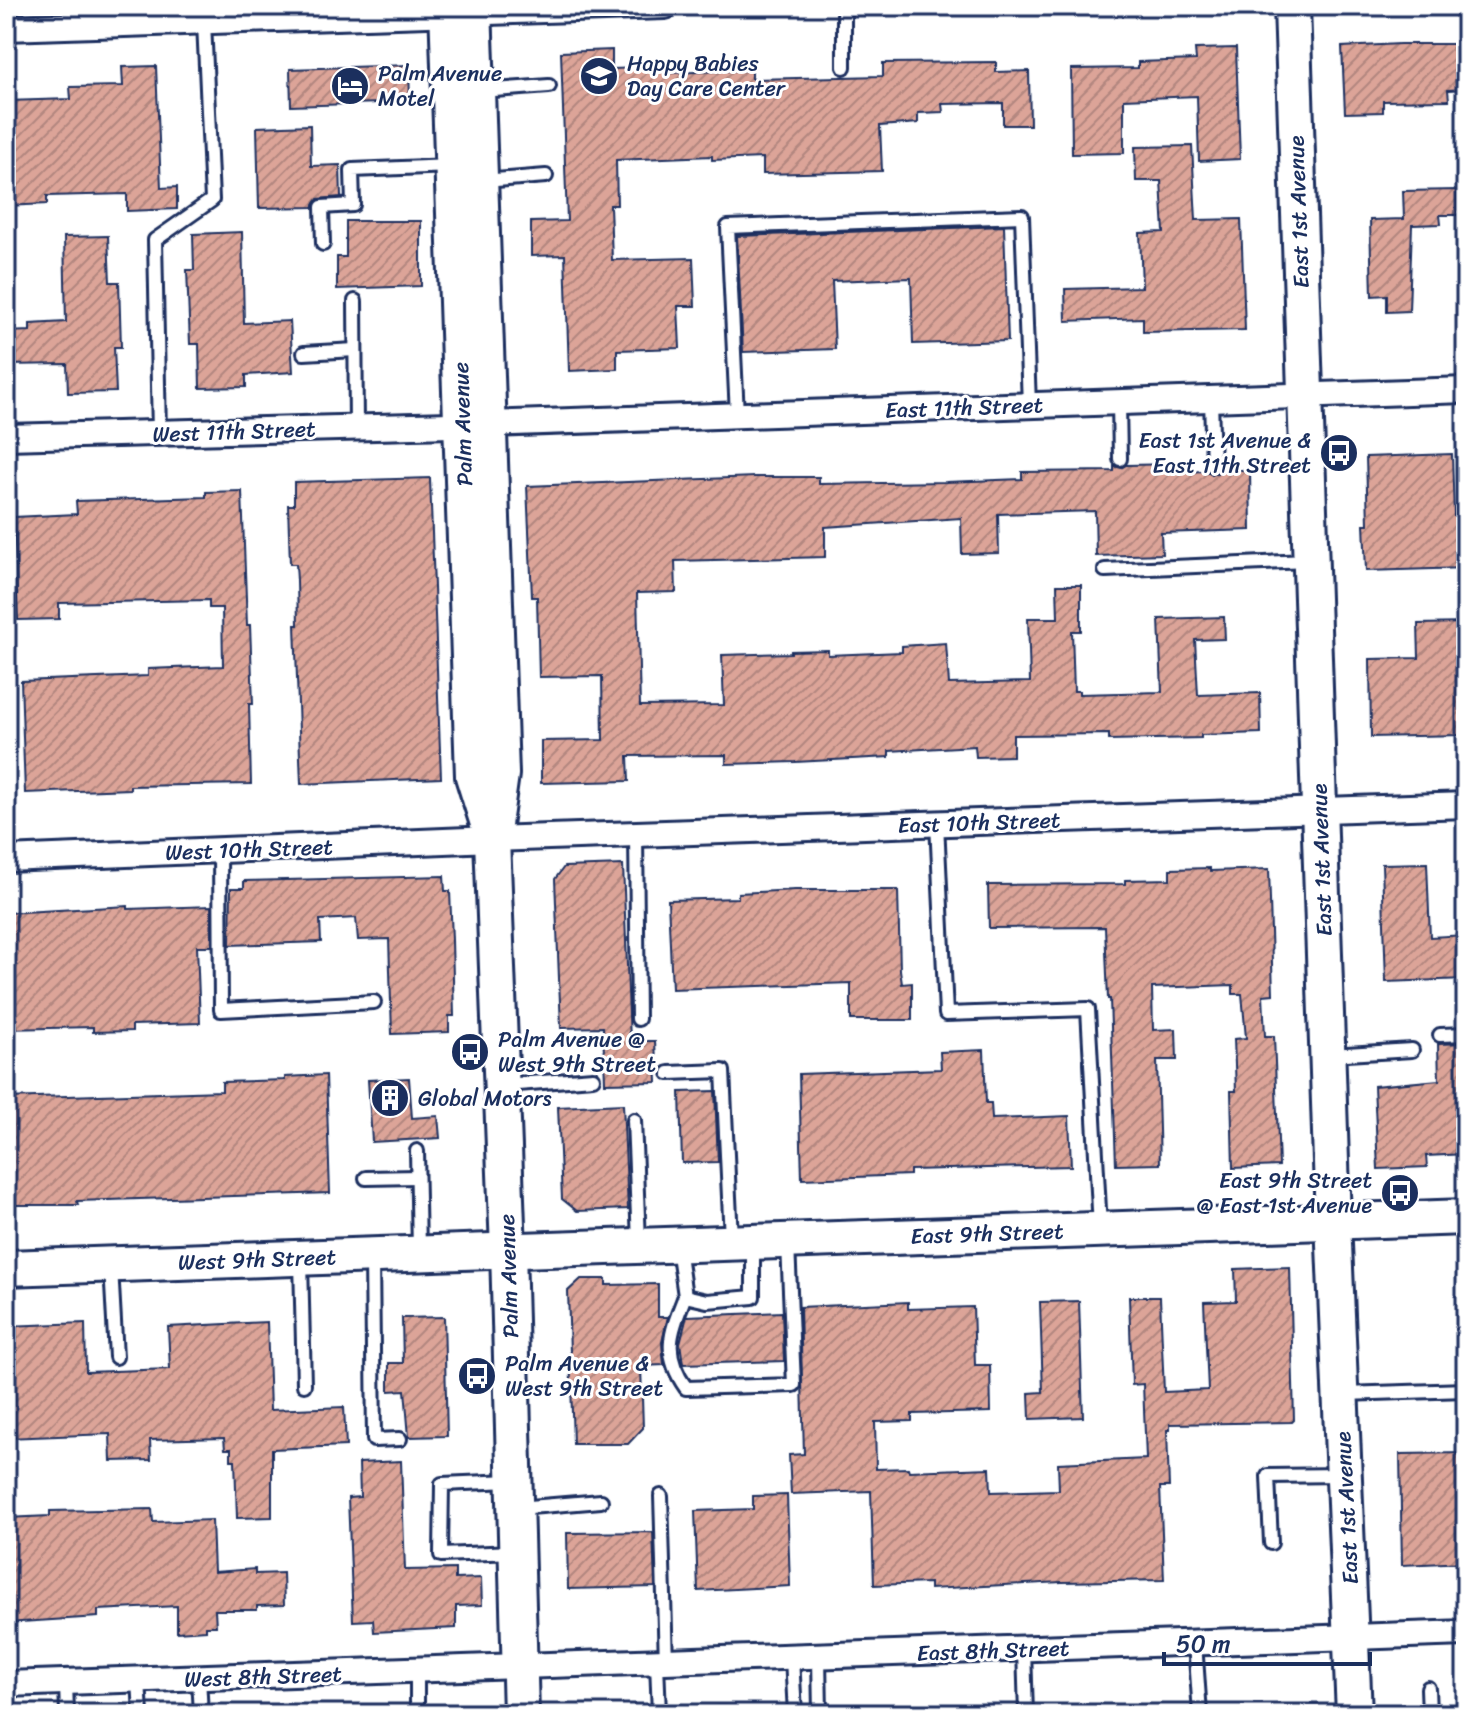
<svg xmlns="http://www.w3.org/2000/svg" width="1472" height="1720" font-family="Sriracha,sans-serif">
  <defs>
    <pattern id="building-hatch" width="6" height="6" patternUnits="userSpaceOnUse" patternTransform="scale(2)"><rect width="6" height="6" fill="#dca498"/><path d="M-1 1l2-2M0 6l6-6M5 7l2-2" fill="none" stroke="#b2867f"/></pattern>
  </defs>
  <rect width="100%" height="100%" fill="#fff"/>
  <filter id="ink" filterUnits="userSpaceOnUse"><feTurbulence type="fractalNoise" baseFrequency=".0125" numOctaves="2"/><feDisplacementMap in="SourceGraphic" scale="16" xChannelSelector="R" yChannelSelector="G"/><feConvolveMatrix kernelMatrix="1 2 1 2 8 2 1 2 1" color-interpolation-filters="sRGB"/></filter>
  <g filter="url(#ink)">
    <g fill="url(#building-hatch)" stroke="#1b2f5e" stroke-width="2">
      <polygon points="1400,44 1466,44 1466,89 1448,90 1449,100 1383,101 1383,112 1345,113 1342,47"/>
      <polygon points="1236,48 1240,159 1199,161 1197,96 1124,99 1124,153 1072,154 1071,69 1138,68 1138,62 1196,60 1195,49"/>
      <polygon points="612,50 612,69 668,67 669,73 752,70 752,79 883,76 883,63 996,62 996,72 1029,71 1030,125 1003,125 1003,103 942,104 943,112 918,113 918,123 880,126 882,171 763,174 763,158 712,160 712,156 616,160 617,205 610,205 612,260 693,258 695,306 678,306 680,348 617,350 617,369 569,371 565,255 531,256 531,222 567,221 561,52"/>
      <polygon points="409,65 410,102 291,106 290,69"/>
      <polygon points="156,66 161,188 177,187 177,209 127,211 127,194 47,196 47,204 6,206 6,101 71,99 70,87 123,86 122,67"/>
      <polygon points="310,125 311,166 340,165 341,197 318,199 313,207 259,208 257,127"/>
      <polygon points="1192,146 1196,220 1241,219 1245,330 1143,332 1143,318 1066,321 1065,289 1142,287 1140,233 1164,232 1161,181 1136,181 1135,147"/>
      <polygon points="1457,190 1458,215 1440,215 1441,224 1412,225 1409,311 1387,312 1387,295 1372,296 1370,220 1404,219 1403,191"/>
      <polygon points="346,221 421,221 421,286 337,289 337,257 346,257"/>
      <polygon points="1004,226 1008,341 913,344 911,278 832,281 835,349 743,352 737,236"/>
      <polygon points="242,232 244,323 290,321 293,372 246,375 246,387 200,388 199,344 190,344 187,270 194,270 193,234"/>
      <polygon points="108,236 110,282 119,282 121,347 114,347 116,392 68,393 67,364 6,365 6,332 30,331 30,324 66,322 64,237"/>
      <polygon points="1452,454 1454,516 1466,516 1466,568 1366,571 1364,524 1368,524 1366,457"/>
      <polygon points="1178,464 1179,472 1206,471 1212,475 1221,470 1250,470 1251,530 1161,533 1162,554 1096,556 1095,511 998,514 999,553 962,554 961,518 825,527 825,557 675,561 676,592 637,593 640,706 724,705 722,655 791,653 791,651 828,650 828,655 902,652 902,646 946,643 949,684 1030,682 1028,618 1058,618 1057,585 1081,585 1081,631 1072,631 1074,691 1079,691 1079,694 1162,692 1159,619 1224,617 1225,639 1195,640 1198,695 1260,693 1261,733 1201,735 1201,738 1109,740 1109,734 1013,735 1013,756 976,757 975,746 889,751 889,757 795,762 726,764 726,755 628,756 629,781 541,783 541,741 603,740 602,676 539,677 537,597 532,597 527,486 755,477 819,477 819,484 946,482 1022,479 1022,472 1114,471 1114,466 1121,468 1126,465"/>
      <polygon points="430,478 441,778 301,784 295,625 298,625 297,581 296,564 290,564 288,505 294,505 294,482"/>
      <polygon points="242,491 247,625 250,625 253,704 249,704 251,784 130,786 130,789 25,793 21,681 148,676 148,669 223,666 222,608 209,608 209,600 59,603 59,619 18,620 14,517 77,514 76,501 206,497 206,492"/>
      <polygon points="1466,623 1466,677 1461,677 1462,735 1371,737 1370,659 1419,658 1418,624"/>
      <polygon points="1427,863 1430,937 1466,935 1466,979 1386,982 1382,864"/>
      <polygon points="623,865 630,1041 655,1041 657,1082 605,1083 603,1027 561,1028 555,879 564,867"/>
      <polygon points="1210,868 1210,871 1269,869 1273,994 1263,995 1265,1036 1274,1036 1279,1166 1233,1168 1231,1091 1236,1091 1234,1039 1246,1038 1242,994 1233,994 1233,985 1152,988 1153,1030 1176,1029 1177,1060 1157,1060 1160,1164 1116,1165 1110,999 1108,999 1105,927 989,928 988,885 1125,884 1125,880 1170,879 1170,869"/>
      <polygon points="444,876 445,891 450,891 452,940 454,1016 449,1016 449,1032 392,1034 389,939 358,940 356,918 320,920 321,942 230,945 231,888 244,888 244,881"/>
      <polygon points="795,890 898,890 900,970 902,984 912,983 912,1020 851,1020 851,983 672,989 668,900 738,898 738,893"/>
      <polygon points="128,906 128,909 211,906 212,946 197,946 200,1023 132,1025 132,1031 93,1032 93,1027 6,1029 6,913"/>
      <polygon points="1466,1043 1466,1154 1426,1156 1427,1167 1378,1169 1374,1086 1439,1080 1438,1044"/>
      <polygon points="984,1050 986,1103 991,1103 992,1119 1069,1116 1071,1166 910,1170 910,1175 802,1179 799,1074 941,1069 940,1052"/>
      <polygon points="326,1075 330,1193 77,1201 78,1205 6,1205 6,1098 222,1091 222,1082 285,1080 285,1077"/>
      <polygon points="409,1078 412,1118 438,1116 440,1138 372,1142 368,1080"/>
      <polygon points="715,1091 718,1162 682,1163 680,1092"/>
      <polygon points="623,1104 628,1209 577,1211 562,1199 558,1107"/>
      <polygon points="1290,1267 1294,1420 1292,1422 1170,1424 1170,1430 1167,1430 1169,1487 1160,1487 1164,1580 1062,1582 930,1589 930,1583 874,1585 871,1491 791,1494 789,1455 804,1454 800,1307 908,1302 908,1309 973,1307 975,1365 990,1365 991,1412 912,1414 912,1421 875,1422 876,1469 908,1468 909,1471 990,1468 991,1492 1059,1490 1058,1463 1146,1459 1143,1384 1132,1385 1129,1297 1160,1297 1164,1392 1208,1390 1204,1302 1236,1301 1235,1269"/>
      <polygon points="581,1279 606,1279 606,1285 658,1284 658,1317 668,1317 662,1342 664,1365 641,1366 643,1428 628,1444 573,1444 568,1291"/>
      <polygon points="1079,1301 1083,1417 1030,1419 1029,1393 1043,1392 1040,1302"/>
      <polygon points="782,1312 784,1361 683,1364 680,1343 687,1316"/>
      <polygon points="444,1317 447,1436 409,1437 405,1390 389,1391 389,1363 403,1363 402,1318"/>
      <polygon points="267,1322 270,1410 344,1407 346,1446 272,1449 272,1517 237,1518 235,1460 231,1460 231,1449 225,1449 224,1438 150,1440 151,1460 111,1461 110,1434 6,1438 6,1326 85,1323 86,1372 170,1369 168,1327"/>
      <polygon points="1466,1453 1466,1562 1402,1565 1400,1454"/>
      <polygon points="401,1461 405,1570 455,1569 455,1579 481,1578 482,1605 456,1606 456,1628 374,1632 373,1620 353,1621 348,1498 360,1497 359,1463"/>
      <polygon points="787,1495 790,1586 698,1591 695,1511 753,1509 753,1496"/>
      <polygon points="152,1509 153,1522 212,1520 214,1572 255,1569 255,1574 283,1573 284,1605 257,1606 257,1610 215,1610 216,1626 206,1626 206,1630 177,1632 177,1606 98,1610 98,1617 6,1623 6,1518 50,1516 50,1511"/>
      <polygon points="653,1532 655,1587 568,1589 567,1533"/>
    </g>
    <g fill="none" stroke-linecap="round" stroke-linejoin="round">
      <g stroke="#1b2f5e" stroke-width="18">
        <g id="lane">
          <polyline points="844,67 844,6"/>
          <polyline points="480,91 549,86"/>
          <polyline points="483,181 546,176"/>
          <polyline points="323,244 322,207 353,205 352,170 451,166"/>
          <polyline points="355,301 356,428"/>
          <polyline points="304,353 355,350"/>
          <polyline points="1211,399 1213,466"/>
          <polyline points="1119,402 1120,459"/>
          <polyline points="737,415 728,227 1022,216 1029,405"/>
          <polyline points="159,433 155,240 212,200 204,22"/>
          <polyline points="1105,570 1307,561"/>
          <polyline points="937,823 946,1014 1088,1009 1100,1228"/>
          <polyline points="636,834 638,1019"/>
          <polyline points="220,850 221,1010 374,1002"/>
          <polyline points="1440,1035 1466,1034"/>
          <polyline points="1330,1055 1412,1050"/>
          <polyline points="669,1073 723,1071 731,1239"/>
          <polyline points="505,1085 593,1078"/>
          <polyline points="634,1120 639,1242"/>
          <polyline points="417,1151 419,1250"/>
          <polyline points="366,1178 417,1177"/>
          <polyline points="678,1247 685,1296 707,1301 753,1297 753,1245"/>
          <polyline points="372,1258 374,1440 400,1439"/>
          <polyline points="301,1261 304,1385"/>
          <polyline points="111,1267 116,1357"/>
          <path d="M 685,1296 C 671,1332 661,1353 686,1388 L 794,1385 L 788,1244"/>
          <polyline points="1344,1394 1466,1390"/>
          <polyline points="511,1481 442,1484 441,1555 514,1552"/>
          <polyline points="661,1496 666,1662"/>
          <polyline points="518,1508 601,1501"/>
          <polyline points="1271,1543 1268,1476 1341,1475"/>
          <polyline points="1195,1643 1200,1714"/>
          <polyline points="1024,1649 1026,1714"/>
          <polyline points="819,1657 820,1714"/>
          <polyline points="792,1658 795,1714"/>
          <polyline points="657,1663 659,1714"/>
          <polyline points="417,1671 417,1714"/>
          <polyline points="199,1678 201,1714"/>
          <polyline points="139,1680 141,1714"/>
          <polyline points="66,1682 67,1714"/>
          <polyline points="1428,1688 1429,1714"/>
          <polyline points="717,1714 726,1714"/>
        </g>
      </g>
      <g stroke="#1b2f5e" stroke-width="30">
        <g id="street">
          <polyline points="6,28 665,6"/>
          <polyline points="6,437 488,424 1466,390"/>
          <polyline points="6,859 492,839 1466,805"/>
          <polyline points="6,1684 1466,1633"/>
        </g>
      </g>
      <g stroke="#1b2f5e" stroke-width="40">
        <g id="secondary">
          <polyline points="447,6 473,776 489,827"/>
          <polyline points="474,6 501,774 492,839 508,1250 521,1714"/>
          <polyline points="1292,6 1333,1221 1354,1714"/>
          <polyline points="6,1268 1466,1217"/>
        </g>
      </g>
      <use href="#lane" stroke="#fff" stroke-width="12"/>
      <use href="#street" stroke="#fff" stroke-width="24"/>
      <use href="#secondary" stroke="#fff" stroke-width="34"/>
    </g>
  </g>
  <defs>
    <g id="school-disc" transform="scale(2)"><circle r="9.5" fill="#1b2f5e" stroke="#fff"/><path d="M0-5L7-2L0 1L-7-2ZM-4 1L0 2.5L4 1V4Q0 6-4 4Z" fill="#fff"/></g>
    <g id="hotel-disc" transform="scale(2)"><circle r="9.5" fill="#1b2f5e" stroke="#fff"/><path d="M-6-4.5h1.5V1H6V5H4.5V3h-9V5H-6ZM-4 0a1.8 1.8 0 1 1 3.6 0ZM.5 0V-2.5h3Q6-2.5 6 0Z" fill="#fff"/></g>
    <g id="bus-disc" transform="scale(2)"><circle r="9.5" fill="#1b2f5e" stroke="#fff"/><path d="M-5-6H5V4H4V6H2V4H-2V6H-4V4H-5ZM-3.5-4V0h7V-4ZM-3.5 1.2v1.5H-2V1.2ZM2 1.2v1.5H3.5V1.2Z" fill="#fff"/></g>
    <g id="building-disc" transform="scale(2)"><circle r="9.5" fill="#1b2f5e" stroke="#fff"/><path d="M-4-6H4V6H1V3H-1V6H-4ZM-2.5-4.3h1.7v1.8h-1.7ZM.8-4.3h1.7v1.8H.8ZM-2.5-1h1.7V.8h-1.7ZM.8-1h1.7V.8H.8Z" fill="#fff"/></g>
  </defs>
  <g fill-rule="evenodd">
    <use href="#school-disc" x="599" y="76"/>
    <use href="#hotel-disc" x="350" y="86"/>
    <use href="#bus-disc" x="1339" y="453"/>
    <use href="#bus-disc" x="470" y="1052"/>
    <use href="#building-disc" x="390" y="1098"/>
    <use href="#bus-disc" x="1400" y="1193"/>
    <use href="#bus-disc" x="477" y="1376"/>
  </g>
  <g text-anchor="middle" stroke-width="6" stroke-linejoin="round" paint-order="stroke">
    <g font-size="22" fill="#1b2f5e" stroke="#fff" text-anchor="start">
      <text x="627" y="71">Happy Babies<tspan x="627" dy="25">Day Care Center</tspan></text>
      <text x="378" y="81">Palm Avenue<tspan x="378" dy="25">Motel</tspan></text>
      <text x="1311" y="448" text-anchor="end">East 1st Avenue &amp;<tspan x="1311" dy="25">East 11th Street</tspan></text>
      <text x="498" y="1047">Palm Avenue @<tspan x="498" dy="25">West 9th Street</tspan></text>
      <text x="418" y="1106">Global Motors</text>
      <text x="1372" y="1188" text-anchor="end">East 9th Street<tspan x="1372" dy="25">@ East 1st Avenue</tspan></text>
      <text x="505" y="1371">Palm Avenue &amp;<tspan x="505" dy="25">West 9th Street</tspan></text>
    </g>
    <g font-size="22" fill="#1b2f5e" stroke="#fff">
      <text transform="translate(1298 212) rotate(-92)" y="8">East 1st Avenue</text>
      <text transform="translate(964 407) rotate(-2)" y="8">East 11th Street</text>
      <text transform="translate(462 424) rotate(-92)" y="8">Palm Avenue</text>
      <text transform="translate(234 431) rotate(-2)" y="8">West 11th Street</text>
      <text transform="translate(979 822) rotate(-2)" y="8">East 10th Street</text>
      <text transform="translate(249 849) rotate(-2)" y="8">West 10th Street</text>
      <text transform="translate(1321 860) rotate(-92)" y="8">East 1st Avenue</text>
      <text transform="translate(987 1233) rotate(-2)" y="8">East 9th Street</text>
      <text transform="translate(257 1259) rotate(-2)" y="8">West 9th Street</text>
      <text transform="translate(508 1276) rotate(-92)" y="8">Palm Avenue</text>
      <text transform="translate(1346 1508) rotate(-93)" y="8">East 1st Avenue</text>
      <text transform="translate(993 1650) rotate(-2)" y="8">East 8th Street</text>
      <text transform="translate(263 1676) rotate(-2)" y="8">West 8th Street</text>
    </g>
  </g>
  <rect width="1472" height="1720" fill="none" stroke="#fff" stroke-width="32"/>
  <rect x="16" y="16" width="1440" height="1688" fill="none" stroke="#1b2f5e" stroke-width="3" filter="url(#ink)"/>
  <path d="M1164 1652v12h206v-12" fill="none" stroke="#1b2f5e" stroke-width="4"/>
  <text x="1176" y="1652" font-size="24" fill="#1b2f5e" stroke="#ffffff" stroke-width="6" paint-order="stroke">50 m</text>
</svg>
